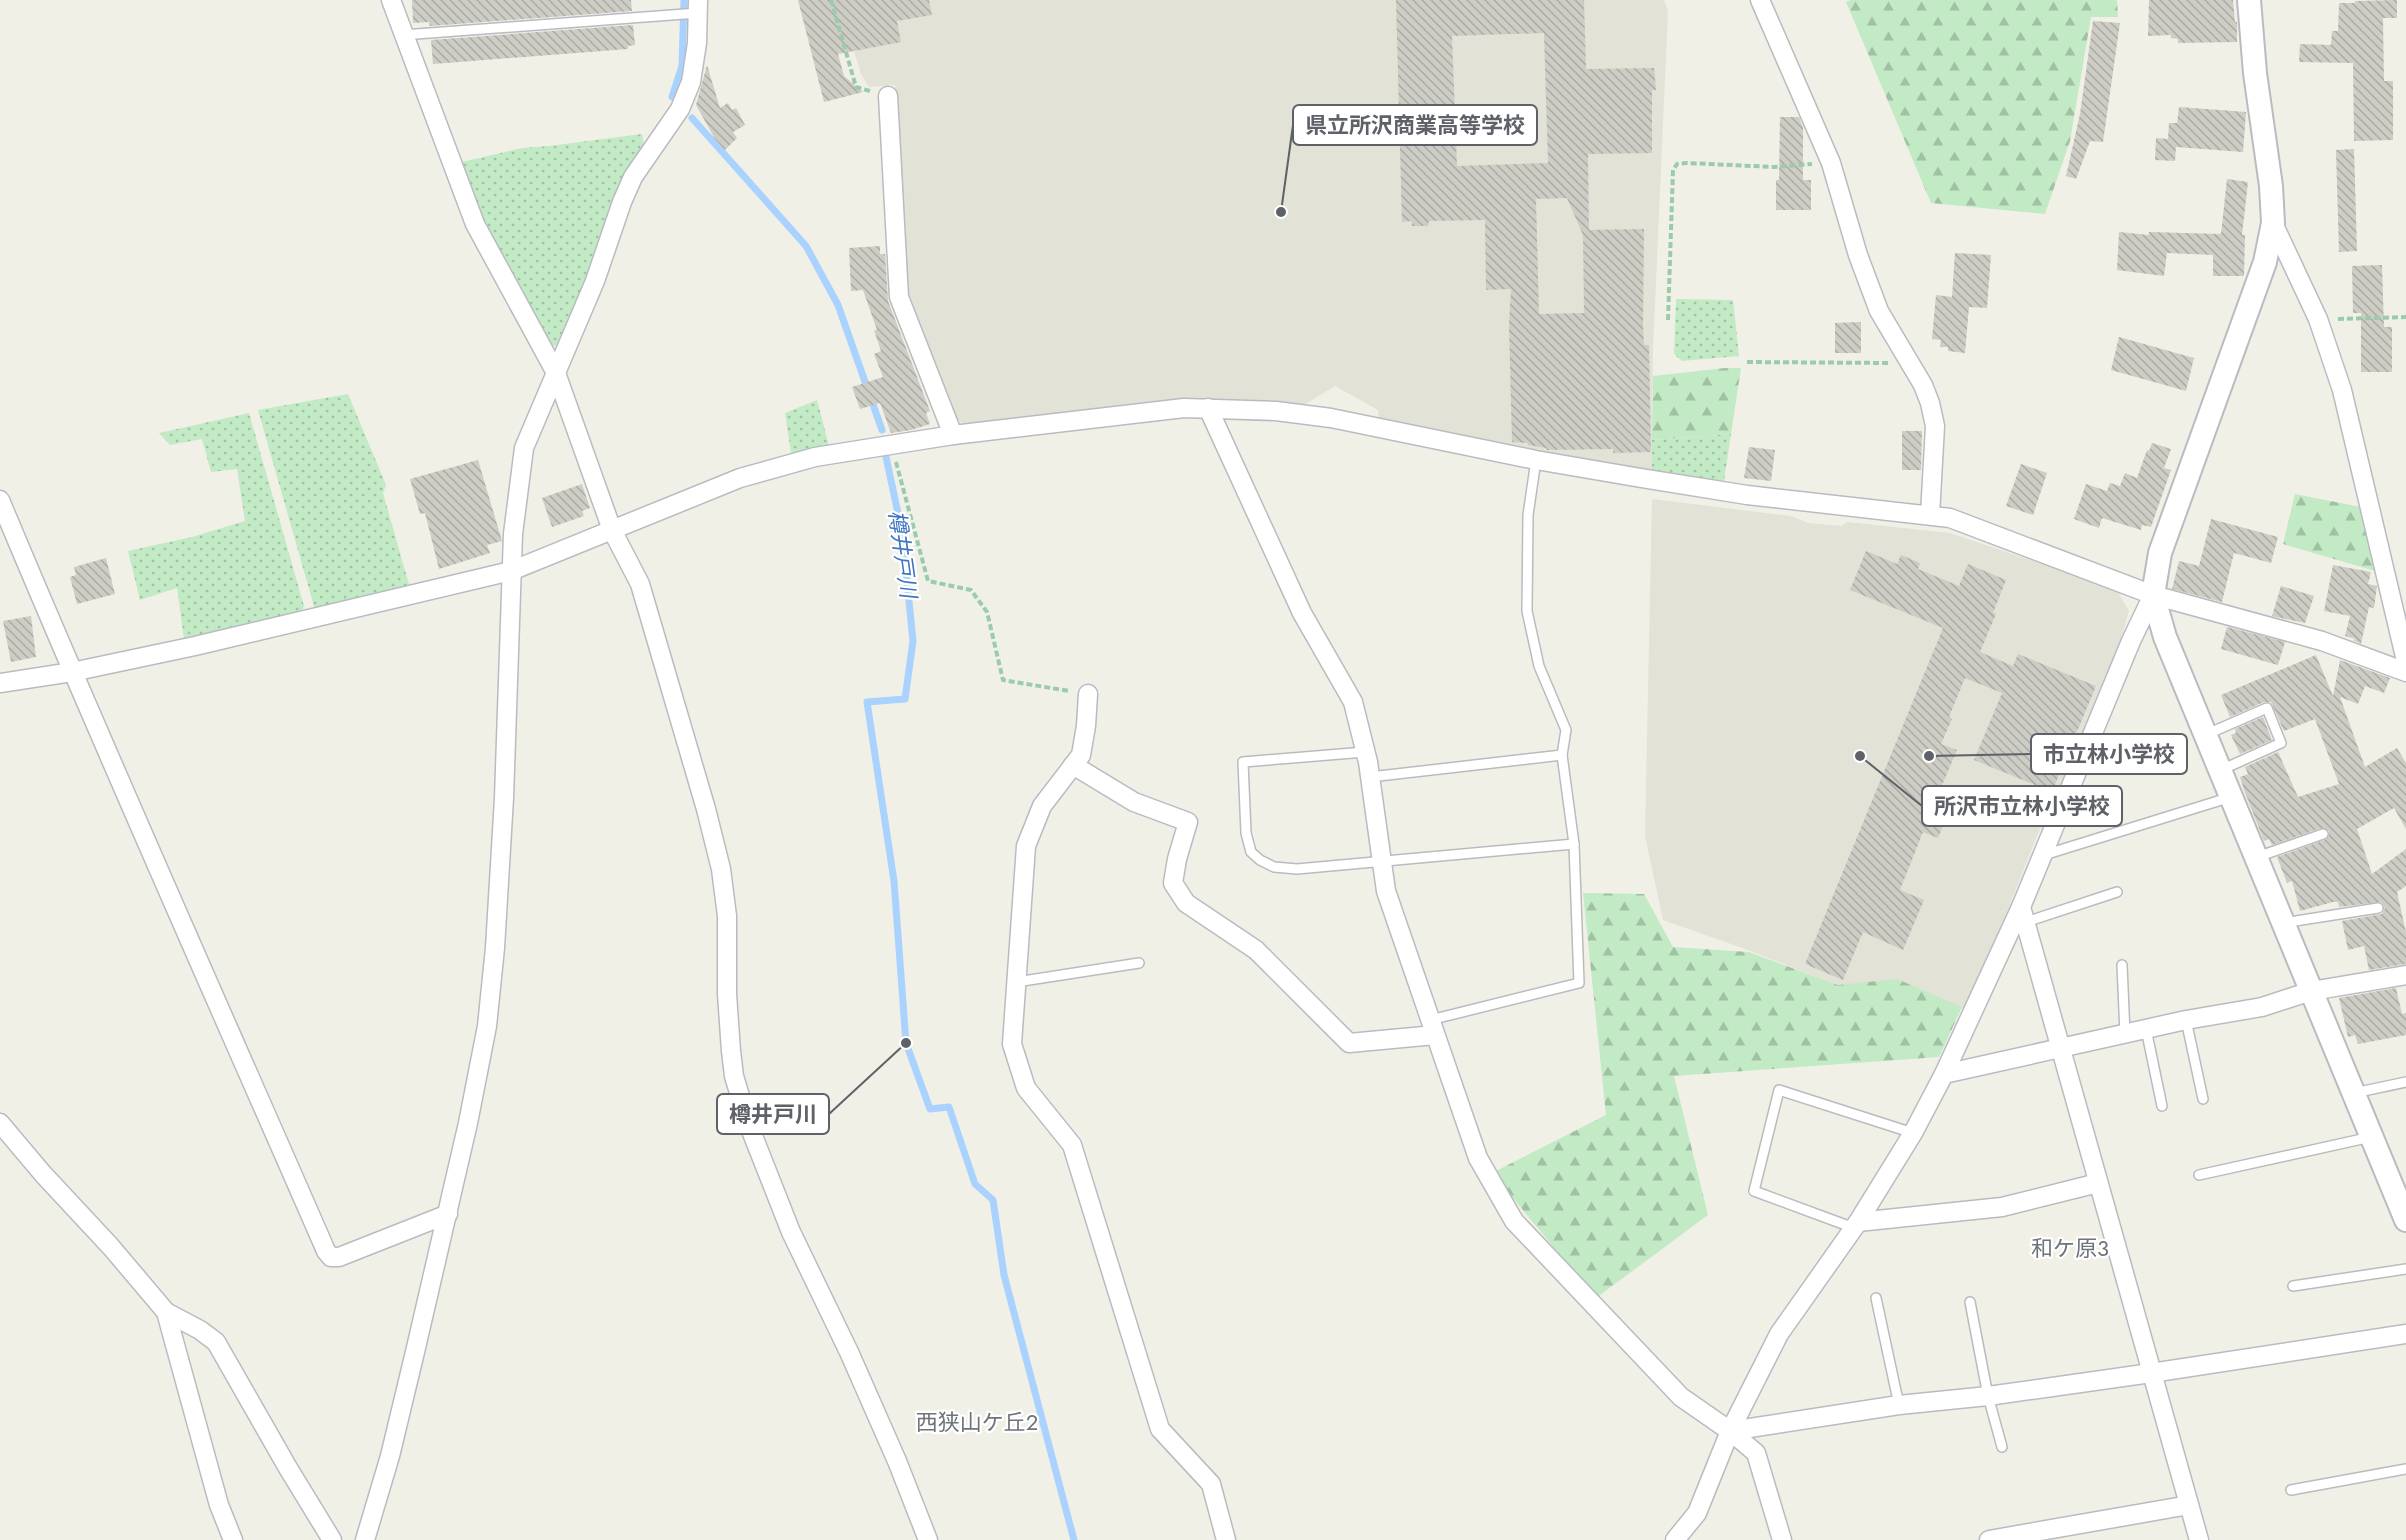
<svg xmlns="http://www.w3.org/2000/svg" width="2406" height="1540" font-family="Jost,'Noto Sans JP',sans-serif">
  <defs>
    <pattern id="grass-dots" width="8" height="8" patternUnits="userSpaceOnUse" patternTransform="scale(1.5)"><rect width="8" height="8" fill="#c2eac5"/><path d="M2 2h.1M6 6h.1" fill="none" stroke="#a1c1a4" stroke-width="1.8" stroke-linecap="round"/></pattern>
    <pattern id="forest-firs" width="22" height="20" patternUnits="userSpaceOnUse" patternTransform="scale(1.5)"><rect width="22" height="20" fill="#c2eac5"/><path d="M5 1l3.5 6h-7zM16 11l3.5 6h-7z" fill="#a1c1a4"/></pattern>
    <pattern id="building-back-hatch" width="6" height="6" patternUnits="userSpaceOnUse" patternTransform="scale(1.5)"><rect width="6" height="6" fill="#cecdc5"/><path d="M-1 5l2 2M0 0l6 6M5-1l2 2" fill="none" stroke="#aaaaa4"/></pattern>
  </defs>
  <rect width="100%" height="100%" fill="#f1f0e7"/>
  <g fill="#e3e2d7">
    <polygon points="838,0 1664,0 1668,11 1653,349 1652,472 1379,419 1378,410 1335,386 1304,405 1241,400 1154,401 965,425 955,418 906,286 895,85 869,87 861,74"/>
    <polygon points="1652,499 1791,516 1808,523 1841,526 1848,522 1950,533 2116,589 2129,611 2110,677 2037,836 1996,939 1965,1009 1901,987 1847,989 1748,950 1663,920 1645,836"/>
  </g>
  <g fill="url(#grass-dots)">
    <polygon points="642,134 644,145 618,187 582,295 559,345 552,346 545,338 493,241 458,163 522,148 549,146"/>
    <polygon points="1676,299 1733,300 1739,356 1682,361 1674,354"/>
    <polygon points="348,394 386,485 383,493 410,588 315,610 258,410"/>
    <polygon points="817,400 829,446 791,453 785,413"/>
    <polygon points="249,413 304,606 301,613 184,639 177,588 140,600 128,551 192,537 245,521 237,469 211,472 202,439 170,445 159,433"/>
    <polygon points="1731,434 1724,481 1652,472 1652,440"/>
  </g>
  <g fill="url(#forest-firs)">
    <polygon points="1851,0 2117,0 2118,17 2091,17 2070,141 2045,214 1931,203 1846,2"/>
    <polygon points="1725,368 1741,368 1731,434 1652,440 1653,376"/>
    <polygon points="2295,494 2361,507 2375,571 2283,544"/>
    <polygon points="1583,893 1644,894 1673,947 1749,952 1838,985 1897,979 1962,1007 1939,1057 1674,1076 1708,1215 1596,1298 1492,1173 1606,1115"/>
  </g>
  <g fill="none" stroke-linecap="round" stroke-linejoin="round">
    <g stroke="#a9d2ff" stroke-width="7">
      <polyline points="672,97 682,66 684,0"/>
      <polyline points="692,118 806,246 838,305 882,430"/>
      <polyline points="886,457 902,532 913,641 905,699 867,702 894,881 906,1043 930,1109 949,1107 975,1184 993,1200 1004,1275 1074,1540"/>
    </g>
  </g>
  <g fill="url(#building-back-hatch)" fill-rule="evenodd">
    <polygon points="412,0 631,0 632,11 430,26 429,22 413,23"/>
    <polygon points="798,0 929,0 932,15 897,21 901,42 838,54 844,76 863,92 824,102"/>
    <path d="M 1396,0 L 1584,0 L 1586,69 L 1654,68 L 1656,90 L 1652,90 L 1652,153 L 1588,154 L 1589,230 L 1644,229 L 1643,327 L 1644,345 L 1649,345 L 1651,452 L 1613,453 L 1613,449 L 1547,450 L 1546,448 L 1528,445 L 1528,443 L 1512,442 L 1509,325 L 1511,289 L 1486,290 L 1485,220 L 1429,221 L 1428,226 L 1412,226 L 1412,221 L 1402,222 ZM 1544,33 L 1548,163 L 1457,166 L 1452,36 ZM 1567,198 L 1583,235 L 1584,313 L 1539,314 L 1536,199 Z"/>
    <polygon points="2149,0 2233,0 2235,22 2237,22 2237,42 2178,43 2178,39 2171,38 2171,35 2148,36"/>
    <polygon points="2397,0 2397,18 2383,18 2384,81 2393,81 2393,140 2354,141 2353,63 2299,62 2300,44 2331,45 2332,31 2338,31 2339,3 2355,3 2355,1"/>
    <polygon points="2093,21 2120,23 2103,142 2090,141 2076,179 2066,176 2080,114"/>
    <polygon points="633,25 635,45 628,46 628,49 433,64 431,40"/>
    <polygon points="707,65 720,108 728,103 732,110 736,108 745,125 733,132 737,138 725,150 715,139 696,105"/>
    <polygon points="2179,107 2246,112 2243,152 2176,147 2175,161 2155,160 2156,138 2168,139 2169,123 2177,123"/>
    <polygon points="1780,117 1799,117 1803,128 1803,180 1811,180 1811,210 1776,210 1776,180 1779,180"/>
    <polygon points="2354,149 2357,251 2339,252 2336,150"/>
    <polygon points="2227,179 2248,182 2242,235 2245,235 2244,276 2213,276 2213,255 2167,253 2164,276 2117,270 2119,232 2149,235 2149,232 2221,234"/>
    <polygon points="880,246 880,254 885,254 888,301 930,411 926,413 930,424 911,430 891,433 880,403 860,409 852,387 883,377 874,354 881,351 874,330 877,330 863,290 851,291 849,248"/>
    <polygon points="1955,253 1991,255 1987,308 1969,307 1965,353 1948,351 1948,347 1940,347 1941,340 1932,339 1936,295 1952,297"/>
    <polygon points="2382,265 2384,327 2392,327 2392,372 2361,372 2361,313 2353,313 2352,266"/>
    <polygon points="1859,322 1861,322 1861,353 1835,353 1835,323"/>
    <polygon points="2119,337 2194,358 2186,391 2111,370"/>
    <polygon points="1902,431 1922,431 1921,470 1902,470"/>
    <polygon points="2152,443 2171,449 2164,468 2171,470 2151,527 2142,525 2141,530 2102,518 2099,528 2074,519 2086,484 2107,491 2110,483 2120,486 2125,473 2137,478 2147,450 2149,451"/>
    <polygon points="1749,447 1775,450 1771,481 1744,478"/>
    <polygon points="478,460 502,541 487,545 490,553 439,569 425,513 420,514 410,479"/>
    <polygon points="2021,464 2047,473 2033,515 2006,506"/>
    <polygon points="582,484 590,508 582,511 584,516 552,527 542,498"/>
    <polygon points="2211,519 2278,537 2271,563 2234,553 2222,602 2172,589 2179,561 2199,566"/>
    <polygon points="1866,551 1897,564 1901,555 1920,563 1918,569 1959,586 1968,564 2006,580 1993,613 1996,614 1980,652 2013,666 2018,654 2096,686 2052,792 1974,760 2002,693 1965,678 1949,717 1952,719 1941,744 1957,750 1937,797 1952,804 1938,838 1923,832 1900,890 1924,900 1903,950 1863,932 1843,980 1805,964 1943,628 1850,590"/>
    <polygon points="106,558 115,594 77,604 70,577 76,575 74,567"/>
    <polygon points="2333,565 2371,572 2368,584 2377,586 2374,608 2369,607 2361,644 2353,640 2356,639 2345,636 2350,616 2324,611"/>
    <polygon points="2281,586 2314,596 2305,623 2272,616"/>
    <polygon points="31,616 36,657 11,662 3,621"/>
    <polygon points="2227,627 2285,642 2278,665 2221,649"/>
    <polygon points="2316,655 2333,696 2340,660 2390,678 2384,693 2365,686 2358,704 2340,697 2365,767 2397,748 2406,763 2406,829 2394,808 2357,829 2372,874 2406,849 2406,886 2397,892 2406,932 2406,964 2369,970 2364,946 2348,950 2342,921 2382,914 2385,908 2381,902 2339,907 2338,902 2333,902 2300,911 2292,881 2287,883 2277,857 2325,840 2329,836 2329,831 2321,828 2272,845 2269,839 2264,841 2244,790 2240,777 2248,774 2245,767 2278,752 2298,797 2339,784 2315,719 2284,731 2271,702 2264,702 2230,717 2221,695"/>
    <polygon points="2263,717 2272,740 2240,754 2231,735 2236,733 2235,729"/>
    <polygon points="2396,988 2402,1014 2406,1013 2406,1035 2358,1044 2355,1035 2348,1037 2339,998"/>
  </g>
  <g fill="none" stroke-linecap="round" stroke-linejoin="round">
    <g stroke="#b9bbc1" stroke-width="12">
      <g id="service">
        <polyline points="403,35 698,13"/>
        <polyline points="2205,735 2267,708 2281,743 2221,770"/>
        <polyline points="1365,752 1243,762 1246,833 1251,852 1260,860 1274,867 1297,869 1574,844"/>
        <polyline points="1370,777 1562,755 1566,730 1539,666 1527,611 1528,515 1536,460"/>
        <polyline points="2044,855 2231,797"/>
        <polyline points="2257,857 2323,834"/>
        <polyline points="2026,922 2117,892"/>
        <polyline points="2283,923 2378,908"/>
        <polyline points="2122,965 2125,1034"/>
        <polyline points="1016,982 1139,963"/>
        <polyline points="1430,1020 1579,983 1574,844 1562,755"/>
        <polyline points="2186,1020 2203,1099"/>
        <polyline points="2146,1029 2162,1106"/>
        <polyline points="2354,1093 2406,1082"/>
        <polyline points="2199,1175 2371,1137"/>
        <polyline points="1854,1228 1754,1191 1779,1090 1913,1133"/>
        <polyline points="2293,1286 2406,1269"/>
        <polyline points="1876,1298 1899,1405"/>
        <polyline points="1970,1302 1988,1396 2002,1447"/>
        <polyline points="2291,1490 2406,1469"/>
      </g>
    </g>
    <g stroke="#b9bbc1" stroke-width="21">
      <g id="minor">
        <polyline points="391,0 475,224 556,373 612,530 640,584 706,809 721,869 727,916 727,994 731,1051 734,1076 748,1123 791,1232 849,1352 897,1461 928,1540"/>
        <polyline points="1760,0 1831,163 1858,255 1879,311 1923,385 1930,403 1935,426 1930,515"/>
        <polyline points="888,96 899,297 953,435"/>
        <polyline points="2273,223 2318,319 2342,390 2406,661"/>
        <polyline points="1208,408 1302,613 1353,702 1368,762 1386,891 1478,1158 1514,1221 1681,1397 1730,1431 1756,1453 1782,1540"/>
        <path d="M 0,500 C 105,752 217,1001 326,1251 L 331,1257 L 339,1257 L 448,1214"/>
        <polyline points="0,683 72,672 195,646 511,571 740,478 815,457 953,435 1184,408 1276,411 1331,418 1536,460 1641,478 1747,495 1950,518 2153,595 2322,641 2406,672"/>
        <polyline points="1088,694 1086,726 1081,755 1042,806 1026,846 1012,1044 1026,1088 1072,1145 1160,1429 1211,1484 1226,1540"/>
        <polyline points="1073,765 1134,802 1188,822 1177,859 1173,883 1186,903 1256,950 1349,1043 1435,1035"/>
        <polyline points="2021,907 2199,1540"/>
        <polyline points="1944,1074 2186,1020 2262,1007 2311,991 2406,975"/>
        <polyline points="0,1123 43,1174 111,1247 166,1312 200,1330 216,1342 288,1468 332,1540"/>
        <polyline points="1858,1222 2002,1207 2098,1183"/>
        <polyline points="166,1312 219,1505 233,1540"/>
        <polyline points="1730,1431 1899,1405 1988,1396 2151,1373 2406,1334"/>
        <polyline points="365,1540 390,1456 415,1352 468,1123 487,1026 495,948 504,798 513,534 524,448 595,281 622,202 633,177 680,109 691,82 697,43 698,0"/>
        <polyline points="1675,1540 1697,1513 1730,1431 1779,1334 1858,1222 1913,1133 1944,1074 2021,907 2131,641 2153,595"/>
        <polyline points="1989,1540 2189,1505"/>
      </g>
    </g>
    <g stroke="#b9bbc1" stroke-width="26">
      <polyline id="tertiary" points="2249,0 2255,73 2271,186 2273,223 2265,262 2160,553 2153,595 2165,637 2406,1220"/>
    </g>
    <g stroke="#9acbac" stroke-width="4" stroke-dasharray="6 3" stroke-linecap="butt">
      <polyline points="831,0 856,87 870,91"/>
      <polyline points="2338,319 2406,317"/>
      <polyline points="1668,320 1673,170 1677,164 1687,163 1774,167 1812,164"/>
      <polyline points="1747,362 1888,363"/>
      <polyline points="896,462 928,581 971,590 987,612 1003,680 1069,691"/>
    </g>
    <use href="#service" stroke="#fff" stroke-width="9"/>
    <use href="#minor" stroke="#fff" stroke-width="18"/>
    <use href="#tertiary" stroke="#fff" stroke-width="22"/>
  </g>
  <g text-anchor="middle" stroke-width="4.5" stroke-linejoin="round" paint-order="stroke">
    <g font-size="22" font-style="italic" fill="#4075c2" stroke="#fff">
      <text transform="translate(903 554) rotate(82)" y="8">樽井戸川</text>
    </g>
    <g font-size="22" fill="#6f737a" stroke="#fff">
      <text x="2070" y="1256">和ケ原3</text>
      <text x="977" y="1430">西狭山ケ丘2</text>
    </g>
  </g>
  <path fill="none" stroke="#5e6168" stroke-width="2" d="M1281 212L1293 125M1929 756L2031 754M1860 756L1922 806M906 1043L829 1114"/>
  <g fill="#5e6168" stroke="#fff" stroke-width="2">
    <circle cx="1281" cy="212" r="6"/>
    <circle cx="1929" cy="756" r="6"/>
    <circle cx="1860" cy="756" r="6"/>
    <circle cx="906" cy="1043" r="6"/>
  </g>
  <g fill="#fff" stroke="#5e6168" stroke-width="2">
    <rect x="1293" y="105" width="244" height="40" rx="6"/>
    <rect x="2031" y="734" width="156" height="40" rx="6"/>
    <rect x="1922" y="786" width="200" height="40" rx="6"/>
    <rect x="717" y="1094" width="112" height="40" rx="6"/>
  </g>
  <g font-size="22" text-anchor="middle" font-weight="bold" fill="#5e6168">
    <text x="1415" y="133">県立所沢商業高等学校</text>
    <text x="2109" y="762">市立林小学校</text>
    <text x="2022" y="814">所沢市立林小学校</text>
    <text x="773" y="1122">樽井戸川</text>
  </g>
</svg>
